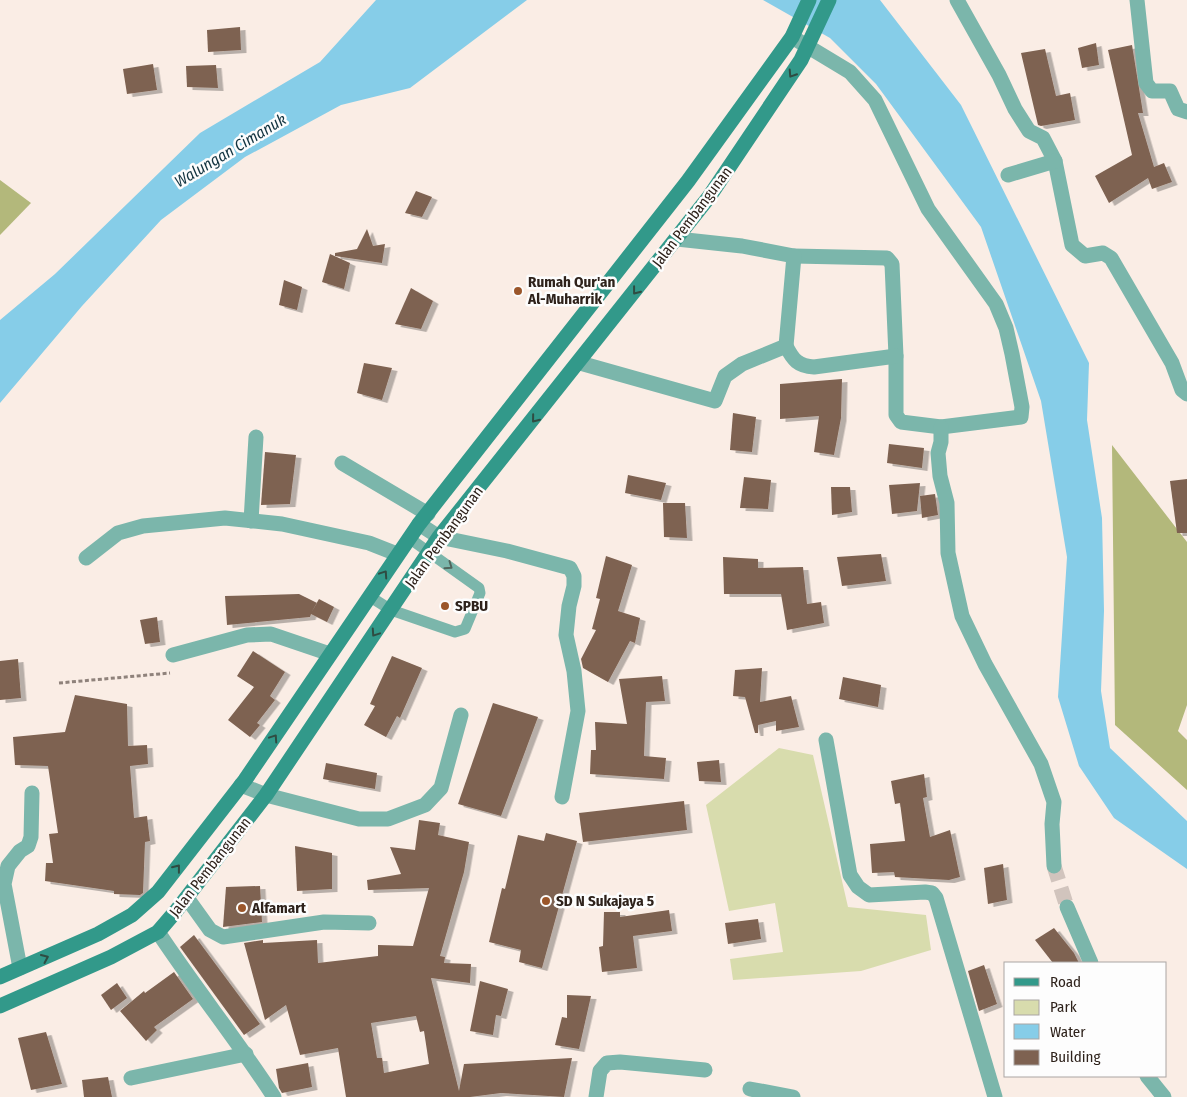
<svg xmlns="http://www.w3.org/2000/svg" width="1187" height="1097" font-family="'Fira Sans Condensed',sans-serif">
  <defs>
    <filter id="shadow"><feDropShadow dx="5.5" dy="3" stdDeviation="0" flood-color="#0004"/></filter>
  </defs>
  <rect width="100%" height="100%" fill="#faede5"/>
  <polygon fill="#d8dcad" points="779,748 813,755 848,907 926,915 931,950 861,971 733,980 730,959 783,952 775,903 729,911 706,805"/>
  <g fill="#b3b87b">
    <polygon points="0,180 31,203 0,235"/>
    <polygon points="1112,445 1187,542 1187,705 1178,731 1187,740 1187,790 1115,725"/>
  </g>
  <g fill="#86cde8">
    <polygon points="376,0 527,0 410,88 341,105 245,157 161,220 82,306 0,403 0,320 55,274 200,133 320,62"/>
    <polygon points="763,0 880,0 961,105 1089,363 1087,420 1102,518 1104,611 1101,691 1110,748 1187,821 1187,869 1114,818 1079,766 1058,697 1067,557 1041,401 981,227 876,84 830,38"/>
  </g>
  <g fill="#7e6251" fill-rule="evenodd" filter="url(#shadow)">
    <polygon points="240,27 241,50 208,52 207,30"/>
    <polygon points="1096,43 1099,65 1082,68 1078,48"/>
    <polygon points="1132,45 1143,113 1138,113 1154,167 1164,163 1172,182 1152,189 1148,178 1109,203 1095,176 1132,155 1108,50"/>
    <polygon points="1045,49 1056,96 1070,93 1075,120 1041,126 1038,125 1021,53"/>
    <polygon points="153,64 157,90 127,94 123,69"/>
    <polygon points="216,65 218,88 187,87 186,66"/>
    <polygon points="416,191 432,197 422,217 405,213"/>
    <polygon points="367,229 373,246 385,244 382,263 335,256 335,253 357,249"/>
    <polygon points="330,254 350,263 344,289 322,282"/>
    <polygon points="284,280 302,287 297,310 279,305"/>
    <polygon points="411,288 433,301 421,329 395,324"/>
    <polygon points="364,363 392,368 382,400 357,393"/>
    <polygon points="842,379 841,418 834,455 814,452 819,416 780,419 780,384"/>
    <polygon points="733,413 756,417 752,452 730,450"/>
    <polygon points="889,444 924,448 922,468 887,463"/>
    <polygon points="265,452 296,455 290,504 261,505"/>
    <polygon points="628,475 666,483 661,500 625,493"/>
    <polygon points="744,477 771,480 768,509 740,508"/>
    <polygon points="1187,479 1187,533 1177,533 1170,481"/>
    <polygon points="920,483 917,511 892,514 889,485"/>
    <polygon points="831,487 850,487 852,512 832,515"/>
    <polygon points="935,494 938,515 922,518 920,496"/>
    <polygon points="663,503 685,503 687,538 664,537"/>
    <polygon points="881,554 886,581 842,586 837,557"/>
    <polygon points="606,556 632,565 618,611 640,618 635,643 630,641 608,682 583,668 581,659 596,630 592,629 600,599 596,598"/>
    <polygon points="723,557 758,559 758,568 803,567 807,604 821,602 824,623 787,630 781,594 724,594"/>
    <polygon points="299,594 317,603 311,613 319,599 334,607 327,622 311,614 310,617 227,625 225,596"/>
    <polygon points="157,617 160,642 145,644 140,620"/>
    <polygon points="253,651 285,672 270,696 275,700 257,723 260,725 250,737 228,720 254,687 237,676"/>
    <polygon points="392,656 422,668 400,718 397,716 386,737 364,725 375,706 370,704"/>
    <polygon points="18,659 21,698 0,700 0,661"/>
    <polygon points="762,668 760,702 791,696 799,727 776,731 776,721 758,725 758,733 755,733 745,697 733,696 735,670"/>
    <polygon points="662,676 665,701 646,702 644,756 666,758 664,779 590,774 591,750 596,750 595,722 627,724 619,679"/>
    <polygon points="843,677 881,685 878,707 839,699"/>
    <polygon points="75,695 127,704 128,746 147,745 148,764 130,766 134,818 147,816 150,841 145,842 143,893 140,895 114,894 114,891 45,881 46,863 53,863 49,834 58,833 48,766 15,765 13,737 65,732"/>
    <polygon points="493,703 538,717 501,816 458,804"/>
    <polygon points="719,760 721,782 699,781 697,762"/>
    <polygon points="326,763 377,773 375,789 323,779"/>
    <polygon points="924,774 927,797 923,798 930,837 950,830 960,877 949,880 895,877 894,872 872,873 870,844 905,841 900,803 895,804 891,781"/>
    <polygon points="684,801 687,830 583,842 579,813"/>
    <path d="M 419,820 L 440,823 L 438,835 L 469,842 L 464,872 L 440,956 L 445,957 L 444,963 L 471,964 L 470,983 L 431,978 L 459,1091 L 464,1064 L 572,1058 L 564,1097 L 501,1093 L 470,1097 L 346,1097 L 338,1048 L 300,1055 L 286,1005 L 265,1020 L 244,943 L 263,940 L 263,943 L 317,940 L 318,963 L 378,956 L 378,945 L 413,946 L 429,888 L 368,890 L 367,880 L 401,874 L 390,847 L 415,850 ZM 416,1016 L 420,1032 L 424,1031 L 429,1064 L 384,1073 L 382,1058 L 377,1058 L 371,1023 Z"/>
    <polygon points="546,833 577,841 542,968 519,962 521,950 489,942 502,888 505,889 518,835 544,841"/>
    <polygon points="295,846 332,853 332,889 297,891"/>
    <polygon points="1003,864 1007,900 988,904 984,868"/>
    <polygon points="260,886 262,922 223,927 226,887"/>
    <polygon points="669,910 672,931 633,936 637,968 602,972 599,947 603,946 604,912 620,912 620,917"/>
    <polygon points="758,919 761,939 728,944 725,923"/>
    <polygon points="1054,928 1074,953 1079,963 1053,963 1035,940"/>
    <polygon points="194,935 260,1024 244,1035 180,947"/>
    <polygon points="984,965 997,1004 979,1011 968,971"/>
    <polygon points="174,972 193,999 154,1027 157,1030 146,1041 120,1011 144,991 145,993"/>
    <polygon points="480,981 508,989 501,1016 496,1015 493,1035 470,1031"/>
    <polygon points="117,983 127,998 111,1010 101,995"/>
    <polygon points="567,995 591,996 579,1049 555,1045 562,1017 567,1018"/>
    <polygon points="46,1032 62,1084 31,1090 18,1038"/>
    <polygon points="308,1063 312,1087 282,1093 279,1088 276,1069"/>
    <polygon points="108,1077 112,1097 84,1097 82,1080"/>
  </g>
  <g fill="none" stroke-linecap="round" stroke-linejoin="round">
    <polyline stroke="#d1c4bd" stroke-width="15" stroke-dasharray="15 8" stroke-linecap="butt" points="1054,866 1067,907"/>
    <polyline stroke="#8f827b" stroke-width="3" stroke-dasharray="4 2.5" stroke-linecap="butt" points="59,683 170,673"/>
    <polyline stroke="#7bb6ab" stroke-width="11" points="369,596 391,610 455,632 465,629 480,593 479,588 409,538"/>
    <g stroke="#7bb6ab" stroke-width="15">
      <polyline points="957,0 999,75 1015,109 1029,131 1043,138 1055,161 1072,245 1085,256 1103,253 1111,258 1172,363 1182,390 1187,394"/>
      <polyline points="1137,0 1146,83 1152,91 1170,91 1178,109 1187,112"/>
      <polyline points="792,37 850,72 875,100 928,209 996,304 1006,328 1012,354 1022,407 1021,417 941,427 901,422 896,415 896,356 892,264 887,258 794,256"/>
      <polyline points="1008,175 1055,161"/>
      <path d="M 786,346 C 793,360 798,366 814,367 L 896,356"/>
      <polyline points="580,363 715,401 725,376 742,364 786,346 794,256 742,246 677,239"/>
      <polyline points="941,427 941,442 938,453 940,476 947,503 948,553 962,616 985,664 1041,764 1054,802 1052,824 1054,866"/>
      <polyline points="342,463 428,514"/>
      <polyline points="251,521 256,437"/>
      <polyline points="419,524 439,537 507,551 570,568 574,576 574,586 569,606 566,635 574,671 578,711 562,797"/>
      <polyline points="86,558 118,533 143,526 225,518 282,524 369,543 397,554"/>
      <polyline points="173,655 247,635 271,634 330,654"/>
      <polyline points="826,740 850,875 858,887 869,895 925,892 932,893 936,898 995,1097"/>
      <polyline points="241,785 266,795 359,819 388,819 425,805 441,788 461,715"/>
      <polyline points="187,898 210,930 223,937 324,922 369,923"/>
      <polyline points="1067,907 1091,963"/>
      <path d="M 158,932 C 195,988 237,1040 274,1097"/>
      <polyline points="20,968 4,884 8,866 20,851 28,846 31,837 32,793"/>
      <polyline points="1147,1076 1164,1097"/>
      <polyline points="131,1078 246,1054"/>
      <polyline points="750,1089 793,1097"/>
      <polyline points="596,1097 600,1071 607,1063 620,1062 705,1070"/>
    </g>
    <g stroke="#32998a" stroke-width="15">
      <polyline points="0,977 98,934 132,915 158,892 245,780 419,524 688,181 792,37 809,0"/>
      <polyline points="0,1006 111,957 158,932 176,911 266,795 439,537 709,197 801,60 829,0"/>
    </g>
  </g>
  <defs><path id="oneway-chevron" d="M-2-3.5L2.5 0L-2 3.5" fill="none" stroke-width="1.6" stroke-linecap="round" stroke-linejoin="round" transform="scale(1.25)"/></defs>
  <g stroke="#2f4c42">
    <use href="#oneway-chevron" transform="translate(792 74) rotate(123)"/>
    <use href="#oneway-chevron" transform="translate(636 291) rotate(128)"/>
    <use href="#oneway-chevron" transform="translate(535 419) rotate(129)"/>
    <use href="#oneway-chevron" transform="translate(384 574) rotate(-56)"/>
    <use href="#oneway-chevron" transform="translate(375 633) rotate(124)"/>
    <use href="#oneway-chevron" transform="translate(274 738) rotate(-56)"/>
    <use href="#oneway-chevron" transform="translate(177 868) rotate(-52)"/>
    <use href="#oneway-chevron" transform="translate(45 958) rotate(-24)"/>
  </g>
  <use stroke="#51655c" href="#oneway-chevron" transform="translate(449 566) rotate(35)"/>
  <g fill="#9b562a" stroke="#fdfdfd" stroke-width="2">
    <circle cx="518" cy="291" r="5"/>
    <circle cx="445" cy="606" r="5"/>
    <circle cx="546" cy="901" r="5"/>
    <circle cx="242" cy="908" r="5"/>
  </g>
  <g text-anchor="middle" stroke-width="5" stroke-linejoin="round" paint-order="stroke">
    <g font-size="15" fill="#2e221b" stroke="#fdfdfd">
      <text transform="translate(692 217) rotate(-53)" y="5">Jalan Pembangunan</text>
      <text transform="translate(444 537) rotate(-54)" y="5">Jalan Pembangunan</text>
      <text transform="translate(210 867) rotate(-52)" y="5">Jalan Pembangunan</text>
    </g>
    <g font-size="15" font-weight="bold" fill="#2e221b" stroke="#fdfdfd" text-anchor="start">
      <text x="528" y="287">Rumah Qur'an<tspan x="528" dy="17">Al-Muharrik</tspan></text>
      <text x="455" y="611">SPBU</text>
      <text x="556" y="906">SD N Sukajaya 5</text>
      <text x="252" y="913">Alfamart</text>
    </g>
    <g font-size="16" font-style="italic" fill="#123440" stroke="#fdfdfd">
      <text transform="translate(230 150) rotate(-31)" y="6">Walungan Cimanuk</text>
    </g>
  </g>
  <rect x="1004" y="962" width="162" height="115" fill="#fdfdfd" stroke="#aaa5a3"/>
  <rect x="1014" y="978" width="25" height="8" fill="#32998a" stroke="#aaa5a3"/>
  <text x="1050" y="987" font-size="15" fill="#2e221b">Road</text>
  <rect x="1014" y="1000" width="25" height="15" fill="#d8dcad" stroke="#aaa5a3"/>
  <text x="1050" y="1012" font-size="15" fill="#2e221b">Park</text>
  <rect x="1014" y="1024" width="25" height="15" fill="#86cde8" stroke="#aaa5a3"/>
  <text x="1050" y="1037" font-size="15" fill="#2e221b">Water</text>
  <rect x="1014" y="1050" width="25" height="15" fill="#7e6251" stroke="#aaa5a3"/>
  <text x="1050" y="1062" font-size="15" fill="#2e221b">Building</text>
</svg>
